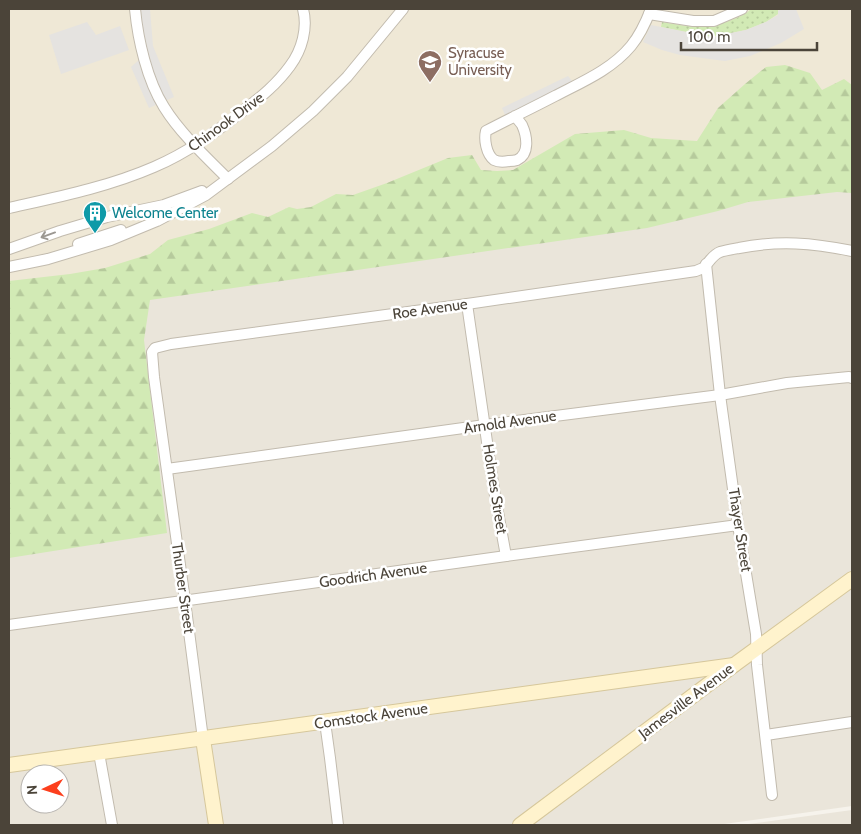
<svg xmlns="http://www.w3.org/2000/svg" width="861" height="834" font-family="Cabin,sans-serif">
  <defs>
    <pattern id="grass-dots" width="8" height="8" patternUnits="userSpaceOnUse" patternTransform="scale(1.25)"><rect width="8" height="8" fill="#d2eab5"/><path d="M2 2h.1M6 6h.1" fill="none" stroke="#b6ca9c" stroke-width="1.8" stroke-linecap="round"/></pattern>
    <pattern id="forest-firs" width="22" height="20" patternUnits="userSpaceOnUse" patternTransform="scale(1.25)"><rect width="22" height="20" fill="#d2eab5"/><path d="M5 1l3.5 6h-7zM16 11l3.5 6h-7z" fill="#b6ca9c"/></pattern>
  </defs>
  <rect width="100%" height="100%" fill="#f6f3ec"/>
  <g fill="#eae5da" fill-rule="evenodd">
    <path d="M 852,175 L 852,806 L 717,825 L 9,825 L 9,549 L 132,291 ZM 30,774 L 60,774 L 60,804 L 30,804 Z"/>
    <polygon points="852,810 852,825 741,825"/>
  </g>
  <polygon fill="#efe8d6" points="9,9 852,9 852,158 9,306"/>
  <path fill="url(#grass-dots)" d="M 751,9 L 778,9 L 778,14 L 766,22 L 746,30 L 711,37 L 661,27 L 662,22 C 691,27 706,30 734,19 C 741,16 746,14 751,9 Z"/>
  <polygon fill="url(#forest-firs)" points="785,65 810,73 822,90 844,79 852,85 852,193 837,192 748,202 718,211 647,228 150,300 144,340 167,533 9,558 9,281 70,274 105,268 150,254 168,240 209,229 252,213 268,217 289,207 297,209 311,207 336,194 353,195 387,183 448,158 472,155 481,170 497,171 513,170 575,134 624,130 651,138 697,141 718,108 745,84 766,67"/>
  <g fill="#e5e3e0">
    <polygon points="141,9 150,9 153,46 174,97 149,108 131,67 147,53 142,32"/>
    <polygon points="781,9 796,9 804,29 781,43 750,56 725,61 717,60 680,55 662,50 643,42 651,25 712,37 746,30 766,22 778,15 778,11"/>
    <polygon points="87,22 96,35 120,26 129,50 61,74 49,35"/>
    <polygon points="568,76 573,82 505,115 502,108"/>
  </g>
  <g fill="none" stroke-linecap="round" stroke-linejoin="round">
    <g stroke="#c2bbae" stroke-width="12">
      <g id="street">
        <path d="M 135,9 C 138,40 147,80 164,107 C 180,133 207,158 228,179"/>
        <polyline points="649,14 693,21 714,21 742,9"/>
        <path d="M 515,116 C 517,119 520,122 522,125 C 527,136 530,154 517,160 C 514,161 511,161 509,161 C 504,162 498,162 494,160 C 486,154 484,139 486,131 C 509,119 532,108 555,96 C 582,82 611,70 631,46 C 640,35 646,22 651,9"/>
        <path d="M 9,208 C 58,197 108,187 154,167 C 187,153 216,132 244,110 C 261,97 277,84 290,66 C 302,50 308,28 303,9"/>
        <polyline points="78,244 121,230"/>
        <polyline points="9,249 60,231 107,217 164,205 202,191"/>
        <polyline points="706,264 720,395 738,525 756,634 757,665 772,795"/>
        <polyline points="9,267 48,259 111,240 157,221 206,195 272,146 313,111 347,77 403,9"/>
        <polyline points="467,304 494,490 506,556"/>
        <polyline points="167,469 485,425 720,395 787,383 849,377 852,378"/>
        <polyline points="9,625 506,556 738,525"/>
        <polyline points="325,722 330,758 338,825"/>
        <polyline points="766,735 852,722"/>
        <path d="M 203,739 L 185,601 L 154,377 L 152,352 L 155,348 L 171,344 L 467,304 L 696,271 C 698,270 701,269 703,268 C 709,263 712,255 720,252 C 726,250 733,249 739,248 C 780,240 812,243 852,251"/>
        <polyline points="99,753 112,825"/>
      </g>
    </g>
    <g stroke="#d6c79b" stroke-width="16">
      <g id="secondary">
        <polyline points="203,739 216,825"/>
        <polyline points="9,765 734,665"/>
        <polyline points="520,825 734,665 852,579"/>
      </g>
    </g>
    <use href="#street" stroke="#fff" stroke-width="10"/>
    <use href="#secondary" stroke="#fff3cd" stroke-width="14"/>
  </g>
  <defs><path id="oneway-shaft" d="M-6 0H5M1.5-3L5.5 0L1.5 3" fill="none" stroke-width="1.6" stroke-linecap="round" stroke-linejoin="round" transform="scale(1.25)"/></defs>
  <use stroke="#9c9892" href="#oneway-shaft" transform="translate(48 235) rotate(160)"/>
  <defs>
    <g id="university-pin" transform="scale(1.25)"><path d="M0 17L-7.5 6A9.5 9.5 0 1 1 7.5 6Z" fill="#8d6e63" stroke="#fff"/><path d="M0-5L7-2L0 1L-7-2ZM-4 1L0 2.5L4 1V4Q0 6-4 4Z" fill="#fff"/></g>
    <g id="building-pin" transform="scale(1.25)"><path d="M0 17L-7.5 6A9.5 9.5 0 1 1 7.5 6Z" fill="#0f9aa8" stroke="#fff"/><path d="M-4-6H4V6H1V3H-1V6H-4ZM-2.5-4.3h1.7v1.8h-1.7ZM.8-4.3h1.7v1.8H.8ZM-2.5-1h1.7V.8h-1.7ZM.8-1h1.7V.8H.8Z" fill="#fff"/></g>
  </defs>
  <g fill-rule="evenodd">
    <use href="#university-pin" x="430" y="62"/>
    <use href="#building-pin" x="95" y="213"/>
  </g>
  <g text-anchor="middle" stroke-width="5" stroke-linejoin="round" paint-order="stroke">
    <g font-size="15" fill="#785e54" stroke="#fff" text-anchor="start">
      <text x="448" y="58">Syracuse<tspan x="448" dy="17">University</tspan></text>
    </g>
    <g font-size="15" fill="#4b4439" stroke="#fff">
      <text transform="translate(226 122) rotate(-36)" y="5">Chinook Drive</text>
      <text transform="translate(430 309) rotate(-8)" y="5">Roe Avenue</text>
      <text transform="translate(510 422) rotate(-8)" y="5">Arnold Avenue</text>
      <text transform="translate(495 489) rotate(81)" y="5">Holmes Street</text>
      <text transform="translate(740 530) rotate(81)" y="5">Thayer Street</text>
      <text transform="translate(373 575) rotate(-8)" y="5">Goodrich Avenue</text>
      <text transform="translate(183 588) rotate(82)" y="5">Thurber Street</text>
      <text transform="translate(686 701) rotate(-37)" y="5">Jamesville Avenue</text>
      <text transform="translate(371 716) rotate(-8)" y="5">Comstock Avenue</text>
    </g>
    <g font-size="15" fill="#0d838f" stroke="#fff" text-anchor="start">
      <text x="112" y="218">Welcome Center</text>
    </g>
  </g>
  <rect width="861" height="834" fill="none" stroke="#4b4439" stroke-width="20"/>
  <g transform="translate(45 789) rotate(266)"><circle r="24" fill="#ffffff" stroke="#b7b4b0"/>
  <path d="M0-4L9 19L0 12L-9 19Z" fill="#fc3f1d"/>
  <text y="-8" font-size="14" font-weight="bold" text-anchor="middle" fill="#4b4439">N</text>
  </g>
  <path d="M681 42v8h136v-8" fill="none" stroke="#4b4439" stroke-width="2.5"/>
  <text x="688" y="42" font-size="15" fill="#4b4439" stroke="#ffffff" stroke-width="4" paint-order="stroke">100 m</text>
</svg>
